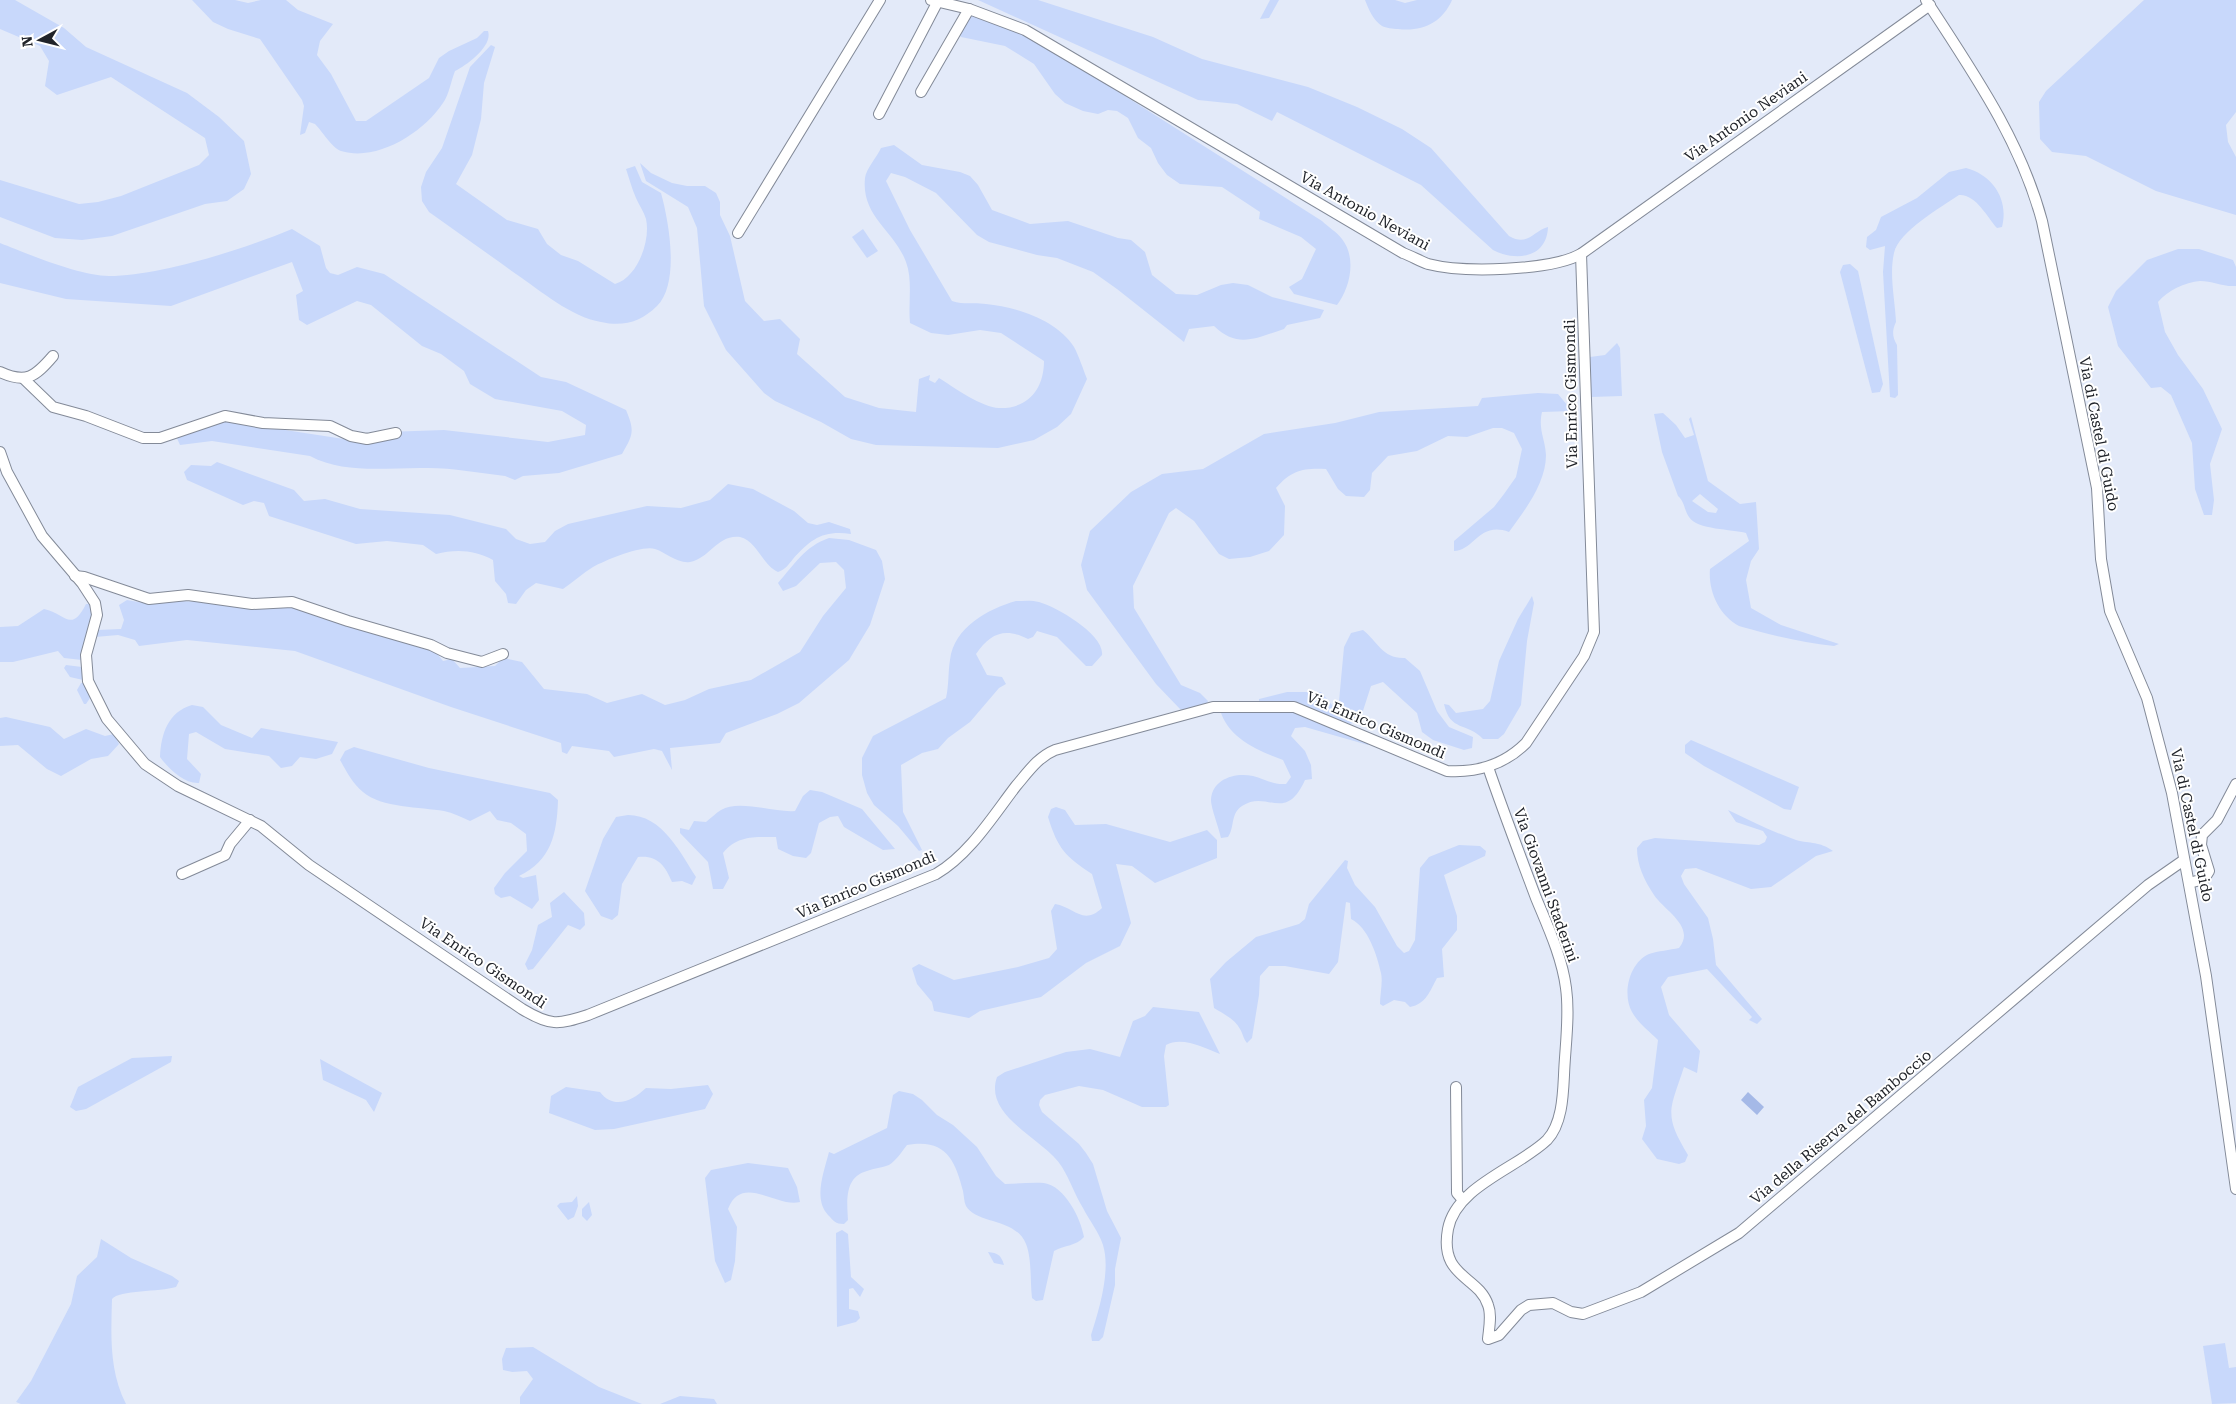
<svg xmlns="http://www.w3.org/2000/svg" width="2236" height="1404" font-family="'Roboto Serif',serif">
  <rect width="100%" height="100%" fill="#e3eaf9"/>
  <g fill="#c8d8fb" fill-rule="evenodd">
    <polygon points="0,0 15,0 64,28 86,47 187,93 219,117 244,141 251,174 244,189 227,201 205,204 112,236 82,240 55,238 0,217 0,180 79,204 98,202 121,196 199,165 209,155 205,138 111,77 57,95 45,86 49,61 40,46 0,29"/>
    <path d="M 192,0 L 235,0 L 248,3 L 261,0 L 286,0 L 298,10 L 333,24 L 320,41 L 317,55 L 331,74 L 356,121 L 366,121 L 429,78 L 439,58 L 449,51 L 477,38 L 484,31 L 488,31 C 493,46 467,65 455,71 C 451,81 449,95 443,103 C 423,133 377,162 341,151 C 332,148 322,131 315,124 L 309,122 L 305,133 L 300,135 L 304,106 L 302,100 L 260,39 L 228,29 L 213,22 Z"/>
    <path d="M 978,0 L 1038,0 L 1153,37 L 1202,59 L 1308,87 L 1357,107 L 1402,129 L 1431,148 L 1509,236 C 1528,247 1533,231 1548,227 C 1547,258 1516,262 1493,250 L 1421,185 L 1277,112 L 1272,121 L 1237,104 L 1198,100 Z"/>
    <polygon points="1270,0 1279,0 1269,18 1260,19"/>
    <path d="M 1365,0 L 1395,0 L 1405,3 L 1417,0 L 1452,0 C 1442,23 1422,32 1398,29 C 1393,29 1386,28 1382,26 C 1373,20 1369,10 1365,0 Z"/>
    <polygon points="2144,0 2236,0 2236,112 2226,125 2228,142 2236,157 2236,215 2156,191 2086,156 2052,152 2040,139 2039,102 2046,91"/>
    <path d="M 968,14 L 1024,32 L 1322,221 C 1328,227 1337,232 1342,239 C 1357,258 1350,288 1337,305 L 1294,294 L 1289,287 L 1302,279 L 1316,249 L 1301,237 L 1259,219 L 1260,212 L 1222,187 L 1180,184 L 1167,175 L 1158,163 L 1151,148 L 1138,138 L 1128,118 L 1117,111 L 1108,110 L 1098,114 L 1083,111 L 1065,103 L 1055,94 L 1034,64 L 1005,46 L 961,37 L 958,33 Z"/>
    <path d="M 491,45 L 495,47 L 484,83 L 481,119 L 472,155 L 456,184 L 507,220 L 538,229 L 547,244 L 561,255 L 578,261 L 615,284 C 637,278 651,241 646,219 C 644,212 639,205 636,198 C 632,189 629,178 626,169 L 635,166 L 642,182 L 661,193 C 669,222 680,283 657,306 C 641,322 623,327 601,322 C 571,317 541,291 516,274 C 487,253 458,233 429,212 L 422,201 L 421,187 L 426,172 L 442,148 L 470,67 Z"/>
    <path d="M 894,145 L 922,165 L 960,172 L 970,176 L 978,185 L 992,210 L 1030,224 L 1068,221 L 1118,238 L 1131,240 L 1145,252 L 1152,275 L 1176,294 L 1197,295 L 1221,285 L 1233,283 L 1248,285 L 1272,297 L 1324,310 L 1320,318 L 1287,325 L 1284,329 C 1256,338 1238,349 1214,326 L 1189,329 L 1184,342 L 1117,289 L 1093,272 L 1057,258 L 1037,255 L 989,242 L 977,235 L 936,193 L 905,177 L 891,173 L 886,181 L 910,230 L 952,301 C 964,305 974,302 986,304 C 1016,307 1057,320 1074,347 C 1079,356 1083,369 1087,379 L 1071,414 L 1057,427 L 1034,440 L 998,448 L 876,445 L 851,439 L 821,422 L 775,401 L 764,393 L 726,350 L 704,306 L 697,228 L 688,207 L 646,181 L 640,163 L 651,173 L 672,183 L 687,186 L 705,186 L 716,193 L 720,202 L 720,215 L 730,236 L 745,301 L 764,321 L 780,319 L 800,339 L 797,354 L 845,397 L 879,408 L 916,412 L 919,379 L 930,375 L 929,380 L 935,383 L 939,378 C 953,387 983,408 999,408 C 1029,409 1044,388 1044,361 L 1001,333 L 980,330 L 948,335 L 931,333 L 910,323 C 908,303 913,281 906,262 C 895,231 861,217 865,178 C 866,169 877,157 881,148 Z"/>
    <path d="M 1966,168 C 1993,175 2009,200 2002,227 L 1997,228 C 1987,217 1976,194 1959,195 C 1940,208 1899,231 1894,253 C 1889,275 1895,300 1896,322 C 1892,330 1892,337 1897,345 L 1898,395 L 1895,398 L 1890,397 L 1883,272 L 1885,246 L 1870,250 L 1866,247 L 1867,237 L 1876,230 L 1881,217 L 1917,198 L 1949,172 Z"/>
    <path d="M 292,229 L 320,246 L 326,268 L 330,273 L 338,275 L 357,267 L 384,274 L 541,377 L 566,382 L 626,410 C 635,431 633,435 622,454 L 559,473 L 523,476 L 515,480 L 505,476 C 480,473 453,468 428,468 C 389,467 346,475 310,456 L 212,441 L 180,445 L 176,436 L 220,420 L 357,441 L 386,432 L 444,430 L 548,442 L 585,435 L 586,425 L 562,411 L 495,399 L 470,384 L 464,371 L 441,354 L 422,346 L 371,305 L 357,301 L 307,325 L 299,320 L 296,295 L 303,291 L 292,262 L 171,306 L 66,299 L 0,283 L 0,243 C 28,254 80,276 109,276 C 160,276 244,249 292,229 Z"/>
    <polygon points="863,229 878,251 867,258 852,237"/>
    <path d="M 2178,249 L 2199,249 L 2233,260 L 2236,267 L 2236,286 C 2223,287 2212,281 2200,281 C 2185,282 2167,291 2158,302 L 2165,332 L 2178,355 L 2203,389 L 2222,429 L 2210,464 L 2214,500 L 2212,515 L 2204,515 L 2195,489 L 2192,443 L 2171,395 L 2161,387 L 2151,388 L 2118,346 L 2108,307 L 2116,291 L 2147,260 Z"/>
    <polygon points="1850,264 1858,271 1883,384 1880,392 1872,393 1840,272 1843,265"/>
    <polygon points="1617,343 1620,348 1622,396 1591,397 1590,357 1605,355"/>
    <path d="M 1538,393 L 1558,394 L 1572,411 L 1542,412 C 1538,430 1545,438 1546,455 C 1546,483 1525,510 1509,532 C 1479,521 1474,551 1454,551 L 1454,541 L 1494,507 L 1504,494 L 1516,477 L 1522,449 L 1514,433 L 1502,428 L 1493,428 L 1467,437 L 1448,436 L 1417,451 L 1388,456 L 1372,473 L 1370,490 L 1364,497 L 1346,496 L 1338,489 L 1326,469 C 1303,468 1292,470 1276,488 L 1285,506 L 1284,535 L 1269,551 L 1250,557 L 1229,559 L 1219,554 L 1194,521 L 1176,508 L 1169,513 L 1133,586 L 1134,608 L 1181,685 L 1200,693 L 1208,701 L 1205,707 L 1188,711 L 1180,709 L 1156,684 L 1087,590 L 1081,565 L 1090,531 L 1131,492 L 1162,474 L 1203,469 L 1264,434 L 1335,423 L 1379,412 L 1478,406 L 1482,398 Z"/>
    <path d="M 1663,413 L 1676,425 L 1685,438 L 1694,435 L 1689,419 L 1691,417 L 1708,481 L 1740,504 L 1756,502 L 1759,549 L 1751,561 L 1746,580 L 1751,608 L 1781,625 L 1839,644 L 1834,646 C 1808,643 1783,638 1757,631 C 1752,629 1744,628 1739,626 C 1719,615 1708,591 1710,569 L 1749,541 L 1746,533 C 1732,529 1697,530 1689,517 C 1684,510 1685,502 1678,496 L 1662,452 L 1654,414 ZM 1700,494 L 1718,509 L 1716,513 L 1708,512 L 1692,501 Z"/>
    <path d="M 217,462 L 294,490 L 304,501 L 325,499 L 360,509 L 450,515 L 506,529 L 516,539 L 530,544 L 545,542 L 555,531 L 568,524 L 647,506 L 681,508 L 710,500 L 728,484 L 753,489 L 794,511 L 808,523 L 817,525 L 829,522 L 850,529 L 851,534 C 823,530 811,539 793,559 C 789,564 785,570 778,572 C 763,566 757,541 740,537 C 718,534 709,559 690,562 C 678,564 665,552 655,549 C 642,545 606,560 593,567 C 583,573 573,582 563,589 L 536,583 L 526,590 L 516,604 L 508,603 L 506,594 L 495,581 L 493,560 C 475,550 456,549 436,554 L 423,545 L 387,541 L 356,544 L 269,516 L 264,503 L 254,501 L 243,505 L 187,480 L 184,472 L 191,465 L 211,466 Z"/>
    <path d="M 829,538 L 849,540 L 876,550 L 882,561 L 885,579 L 870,625 L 849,660 L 799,703 L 777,714 L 726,733 L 720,743 L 670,748 L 672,770 L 662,751 L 654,749 L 614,757 L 609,751 L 572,746 L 567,754 L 562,752 L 561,743 L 451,707 L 295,651 L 187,640 L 139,646 L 135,640 L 118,635 L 95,637 L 97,630 L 121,629 L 124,620 L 119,605 L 127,600 L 149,604 L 177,601 L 294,605 L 316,616 L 434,650 L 443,661 L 452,659 L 460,668 L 495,666 L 503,658 L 522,662 L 544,689 L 587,694 L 607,703 L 642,694 L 665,705 L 685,700 L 709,689 L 751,680 L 800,652 L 823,616 L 846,588 L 844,570 L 836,562 L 820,563 L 796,586 L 783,591 L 778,583 C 794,565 805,546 829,538 Z"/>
    <path d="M 1532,596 L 1534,603 L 1527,641 L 1521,705 L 1504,734 L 1498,739 L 1483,739 C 1467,722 1450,732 1444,704 L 1449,705 L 1456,713 L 1483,709 L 1490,701 L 1499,661 L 1518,619 Z"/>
    <path d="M 1016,601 C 1023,601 1032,600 1039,602 C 1057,607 1105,635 1102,655 L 1092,666 L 1086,666 L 1057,637 L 1037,631 L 1033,637 L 1028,639 C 1004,627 990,634 976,654 L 987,675 L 1002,677 L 1006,684 L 999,688 L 970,722 L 948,738 L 938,749 L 922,753 L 901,765 L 903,812 L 922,850 L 919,851 L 898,826 L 874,805 L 867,793 L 862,775 L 862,758 L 873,736 L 946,698 C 949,685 948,672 950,660 C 954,627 988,609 1016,601 Z"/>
    <path d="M 86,604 L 91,604 C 95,620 85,642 82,660 L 64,658 L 58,651 L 13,662 L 0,662 L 0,627 L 18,626 L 44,609 C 65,613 71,634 86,604 Z"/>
    <path d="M 1363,630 C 1378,642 1383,659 1405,658 L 1420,671 L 1437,711 L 1449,727 L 1473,737 L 1472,748 L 1464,750 L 1433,740 L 1422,732 L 1417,713 L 1383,682 L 1371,686 L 1360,720 L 1350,724 L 1286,701 L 1259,704 L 1259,699 L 1287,692 L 1321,692 L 1338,712 L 1344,647 L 1351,633 Z"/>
    <polygon points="66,665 82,667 83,680 70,677 64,668"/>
    <polygon points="81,683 84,683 90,698 86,704 84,704 77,690"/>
    <path d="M 192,705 L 203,707 L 221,725 L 252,738 L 261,728 L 338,742 L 332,754 L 316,759 L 300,757 L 292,766 L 281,768 L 269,756 L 225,749 L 196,732 L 189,734 L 187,759 L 201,774 L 199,783 C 184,784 168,768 160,757 C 161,734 168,712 192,705 Z"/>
    <path d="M 1220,710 L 1296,710 L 1370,741 L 1368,745 L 1305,727 L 1295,728 L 1291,736 L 1305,751 L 1311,765 L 1312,779 L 1305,780 C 1285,824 1267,789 1242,806 C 1230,814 1235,827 1228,837 L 1221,838 C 1219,828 1211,808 1211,800 C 1212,779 1235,772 1253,776 C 1265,779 1273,785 1286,784 L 1291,777 L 1283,760 C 1258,751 1228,738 1220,710 Z"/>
    <polygon points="6,717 50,727 64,739 86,729 105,736 114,734 119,744 108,756 91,759 61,776 47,769 18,745 0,746 0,718"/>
    <polygon points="1691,740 1799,787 1791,810 1784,809 1704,766 1685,753 1685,745"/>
    <path d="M 354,747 L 429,768 L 550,793 L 558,800 C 557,834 551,861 519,876 L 523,878 L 536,875 L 539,900 L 532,909 L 510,896 L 501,898 L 495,894 L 494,888 L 505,873 L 527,851 L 526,834 L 511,823 L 497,820 L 490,811 L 470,821 C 461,817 453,813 444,811 C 421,807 381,808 363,792 C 352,783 347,772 340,760 L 345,751 Z"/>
    <path d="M 810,790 L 822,792 L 862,809 L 895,849 L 883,850 L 844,827 L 838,816 L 830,817 L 819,823 L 811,853 L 806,858 L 793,856 L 778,849 L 776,837 C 755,837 737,835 723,853 L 729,878 L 723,889 L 713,889 L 708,862 L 680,833 L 680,828 L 689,830 L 694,821 L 706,822 C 711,818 716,813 721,810 C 739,799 775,813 795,811 L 803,796 Z"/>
    <path d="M 1056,807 L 1065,810 L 1075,825 L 1106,824 L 1170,842 L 1207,830 L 1217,840 L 1217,858 L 1155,883 L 1132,866 L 1116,864 L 1131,923 L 1120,946 L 1086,963 L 1041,997 L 980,1011 L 969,1018 L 934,1011 L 932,1002 L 917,984 L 912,968 L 919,964 L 954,980 L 1018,967 L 1049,958 L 1057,949 L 1051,911 L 1055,904 C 1074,907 1083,926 1102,908 L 1092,874 C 1065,856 1058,849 1048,817 L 1051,809 Z"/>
    <path d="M 1728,810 C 1751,821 1773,832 1796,840 C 1811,844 1819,841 1833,851 L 1816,856 L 1771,887 L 1751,889 L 1696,868 L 1685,869 L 1681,876 L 1684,884 L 1708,918 L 1713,939 L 1716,965 L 1762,1019 L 1757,1024 L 1749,1020 L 1752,1017 L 1707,969 L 1668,977 L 1661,987 L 1669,1015 L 1700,1051 L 1697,1073 L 1684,1067 C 1670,1110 1663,1114 1688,1155 L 1685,1162 L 1679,1164 L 1657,1159 L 1642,1139 L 1646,1126 L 1644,1100 L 1652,1088 L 1658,1040 C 1649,1031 1638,1023 1632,1012 C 1622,994 1629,963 1649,954 C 1658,951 1670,950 1679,948 C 1696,927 1665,911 1654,895 C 1644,880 1637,865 1637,848 L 1643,841 L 1655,838 L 1759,845 L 1765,842 L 1767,837 L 1763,831 L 1736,822 Z"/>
    <path d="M 628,815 C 662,815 680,852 696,877 L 692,885 L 682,881 L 672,882 C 665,865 657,855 638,857 L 622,884 L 618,915 L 612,920 L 601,916 L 585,891 L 603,839 L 616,817 Z"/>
    <path d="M 1459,845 L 1480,846 L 1486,851 L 1485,856 L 1444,875 L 1457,916 L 1457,930 L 1442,949 L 1444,977 L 1437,978 C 1430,991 1426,1004 1410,1007 L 1405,1002 L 1394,1000 L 1383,1006 L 1380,1004 C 1380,994 1383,982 1381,973 C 1377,955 1368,927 1351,919 L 1350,903 L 1346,902 L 1338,962 L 1329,974 L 1285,966 L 1269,966 L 1260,976 L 1259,995 L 1252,1038 L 1247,1043 C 1243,1038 1243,1034 1240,1029 C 1235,1019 1222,1013 1214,1008 L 1210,979 L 1226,962 L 1256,937 L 1299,924 L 1305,919 L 1309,904 L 1345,860 L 1348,861 L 1347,868 L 1355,885 L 1375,907 L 1397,946 L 1404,953 L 1409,951 L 1415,940 L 1420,868 L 1429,857 Z"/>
    <polygon points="564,892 584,913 585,925 580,930 568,925 533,969 528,970 525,964 532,950 538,925 552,917 550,903"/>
    <path d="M 1153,1007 L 1199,1012 L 1220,1054 C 1205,1048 1182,1036 1166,1045 L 1164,1056 L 1169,1105 L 1166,1107 L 1142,1107 L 1103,1090 L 1079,1086 L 1045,1095 L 1040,1100 L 1039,1105 L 1042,1112 L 1079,1144 L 1086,1153 L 1093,1164 L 1107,1211 L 1121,1238 L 1115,1269 L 1115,1285 L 1103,1337 L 1099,1341 L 1092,1341 L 1091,1335 C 1099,1310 1111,1271 1103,1245 C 1099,1232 1089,1220 1083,1208 C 1075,1195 1070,1180 1062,1167 C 1045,1139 983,1117 997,1077 L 1005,1072 L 1066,1052 L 1090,1049 L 1120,1057 L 1133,1021 L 1145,1016 Z"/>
    <polygon points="172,1056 171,1062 86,1109 76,1111 70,1107 78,1087 132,1058"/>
    <polygon points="320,1059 382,1093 374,1112 366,1100 323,1080"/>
    <path d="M 708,1085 L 713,1094 L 705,1109 L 614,1129 L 595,1130 L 549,1113 L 551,1096 L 566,1087 L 600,1092 C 614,1110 632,1101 646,1088 L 671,1089 Z"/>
    <path d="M 899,1091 L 913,1094 L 922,1100 L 937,1115 L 953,1125 L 977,1147 L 996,1176 L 1005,1184 C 1017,1184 1031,1182 1044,1183 C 1065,1186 1081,1219 1084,1237 C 1076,1246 1065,1245 1054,1251 L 1043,1300 L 1036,1301 L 1032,1298 C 1030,1281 1032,1259 1026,1244 C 1016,1218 976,1224 966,1206 C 964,1202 964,1196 963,1191 C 955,1159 945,1138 907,1145 C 902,1151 897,1160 889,1165 C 882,1168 874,1168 867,1171 C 844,1177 847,1202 848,1220 L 844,1224 C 835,1224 834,1221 828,1215 C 813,1199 824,1172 829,1152 L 834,1154 L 887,1128 L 893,1095 Z"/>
    <path d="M 748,1163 L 788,1168 L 797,1187 L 800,1202 C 776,1208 742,1173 728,1209 L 737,1227 L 735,1261 L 731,1280 L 725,1283 L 715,1261 L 705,1178 L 711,1170 Z"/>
    <polygon points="577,1196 578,1206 574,1217 568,1220 557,1206 560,1203 572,1202"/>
    <polygon points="589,1202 592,1215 587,1221 582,1216 582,1209"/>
    <polygon points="842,1230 848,1234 851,1277 864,1289 860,1297 853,1288 849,1289 849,1309 858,1311 860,1318 856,1322 837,1327 836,1233"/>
    <path d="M 101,1239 L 131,1258 L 172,1276 L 179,1281 L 176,1287 C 160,1292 119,1290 112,1299 C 111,1335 109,1371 126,1404 L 21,1404 L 16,1402 L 31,1381 L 71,1304 L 77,1276 L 97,1257 Z"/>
    <path d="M 988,1252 C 998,1253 1001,1255 1004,1265 L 994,1263 Z"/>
    <polygon points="2225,1343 2229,1368 2236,1367 2236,1403 2212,1404 2203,1346"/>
    <polygon points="533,1347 599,1387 642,1404 520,1404 520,1397 533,1379 527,1371 512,1372 503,1370 502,1359 506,1348"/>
    <polygon points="680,1396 714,1399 717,1404 660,1404"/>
  </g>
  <polygon fill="#a5b9e7" points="1748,1092 1764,1107 1757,1115 1741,1100"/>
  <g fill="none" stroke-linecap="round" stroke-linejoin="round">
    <g stroke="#838a98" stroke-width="12">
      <g id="minor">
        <path d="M 931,0 L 969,9 L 1025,30 L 1403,253 C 1411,256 1420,261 1428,264 C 1463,273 1550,271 1581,254 L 1930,5"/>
        <path d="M 1926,0 C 1972,71 2020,139 2042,221 L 2097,488 L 2101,559 L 2110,611 L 2147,698 L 2172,793 L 2206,976 L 2236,1189"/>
        <polyline points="921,92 969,9"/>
        <polyline points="879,114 938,1"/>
        <polyline points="738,233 880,0"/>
        <path d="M 0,372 C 26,384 35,377 53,356"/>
        <polyline points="24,379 53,407 86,416 143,438 160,438 225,416 263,423 330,426 351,436 367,439 396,433"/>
        <path d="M 0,452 L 7,472 L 42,536 L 82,583 L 95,603 L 97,615 L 86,655 L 88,681 L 107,719 L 145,764 L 178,786 L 261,826 L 309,865 L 522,1009 C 550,1026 558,1025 588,1015 L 936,874 C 969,855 993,816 1016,786 C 1028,772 1038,757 1055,750 L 1213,707 L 1294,707 L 1447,771 C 1477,773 1505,764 1526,743 L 1584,656 L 1594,632 L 1581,254"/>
        <polyline points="75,576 84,577 149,599 188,595 252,604 292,602 348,621 431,645 447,653 482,662 503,654"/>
        <path d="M 1488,767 C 1503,811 1520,855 1536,898 C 1548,927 1562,957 1566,988 C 1570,1016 1565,1047 1564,1075 C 1563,1096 1562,1124 1547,1140 C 1518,1168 1456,1186 1448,1229 C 1439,1278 1478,1275 1488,1305 C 1492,1315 1489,1328 1488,1339 L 1499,1335 L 1521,1310 L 1529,1305 L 1553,1303 L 1571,1312 L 1583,1314 L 1641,1292 L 1739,1233 L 2148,885 L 2184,860"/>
        <polyline points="182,874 225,855 230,844 250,820"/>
        <polyline points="2189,883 2204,879 2209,871 2201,845 2202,835 2217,820 2236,784"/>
        <polyline points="1456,1087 1457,1193 1463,1200"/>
      </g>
    </g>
    <use href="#minor" stroke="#fff" stroke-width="10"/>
  </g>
  <g text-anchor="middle" stroke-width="4" stroke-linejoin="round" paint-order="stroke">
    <g font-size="15" fill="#21242a" stroke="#fff">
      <text transform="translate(1746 117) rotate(-35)" y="5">Via Antonio Neviani</text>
      <text transform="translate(1365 211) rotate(29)" y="5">Via Antonio Neviani</text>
      <text transform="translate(1571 394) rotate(-91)" y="5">Via Enrico Gismondi</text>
      <text transform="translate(2099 434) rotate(79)" y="5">Via di Castel di Guido</text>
      <text transform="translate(1376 725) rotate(23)" y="5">Via Enrico Gismondi</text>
      <text transform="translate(2192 825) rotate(78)" y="5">Via di Castel di Guido</text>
      <text transform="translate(866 885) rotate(-23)" y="5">Via Enrico Gismondi</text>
      <text transform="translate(1546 885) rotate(70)" y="5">Via Giovanni Staderini</text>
      <text transform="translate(483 963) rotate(34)" y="5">Via Enrico Gismondi</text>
      <text transform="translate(1841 1127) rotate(-40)" y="5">Via della Riserva del Bamboccio</text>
    </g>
  </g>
  <g transform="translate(40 40) rotate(263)" stroke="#ffffff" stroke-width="4" paint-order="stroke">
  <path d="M0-4L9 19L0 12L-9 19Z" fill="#21242a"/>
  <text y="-8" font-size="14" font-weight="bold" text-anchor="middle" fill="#21242a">N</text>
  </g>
</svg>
